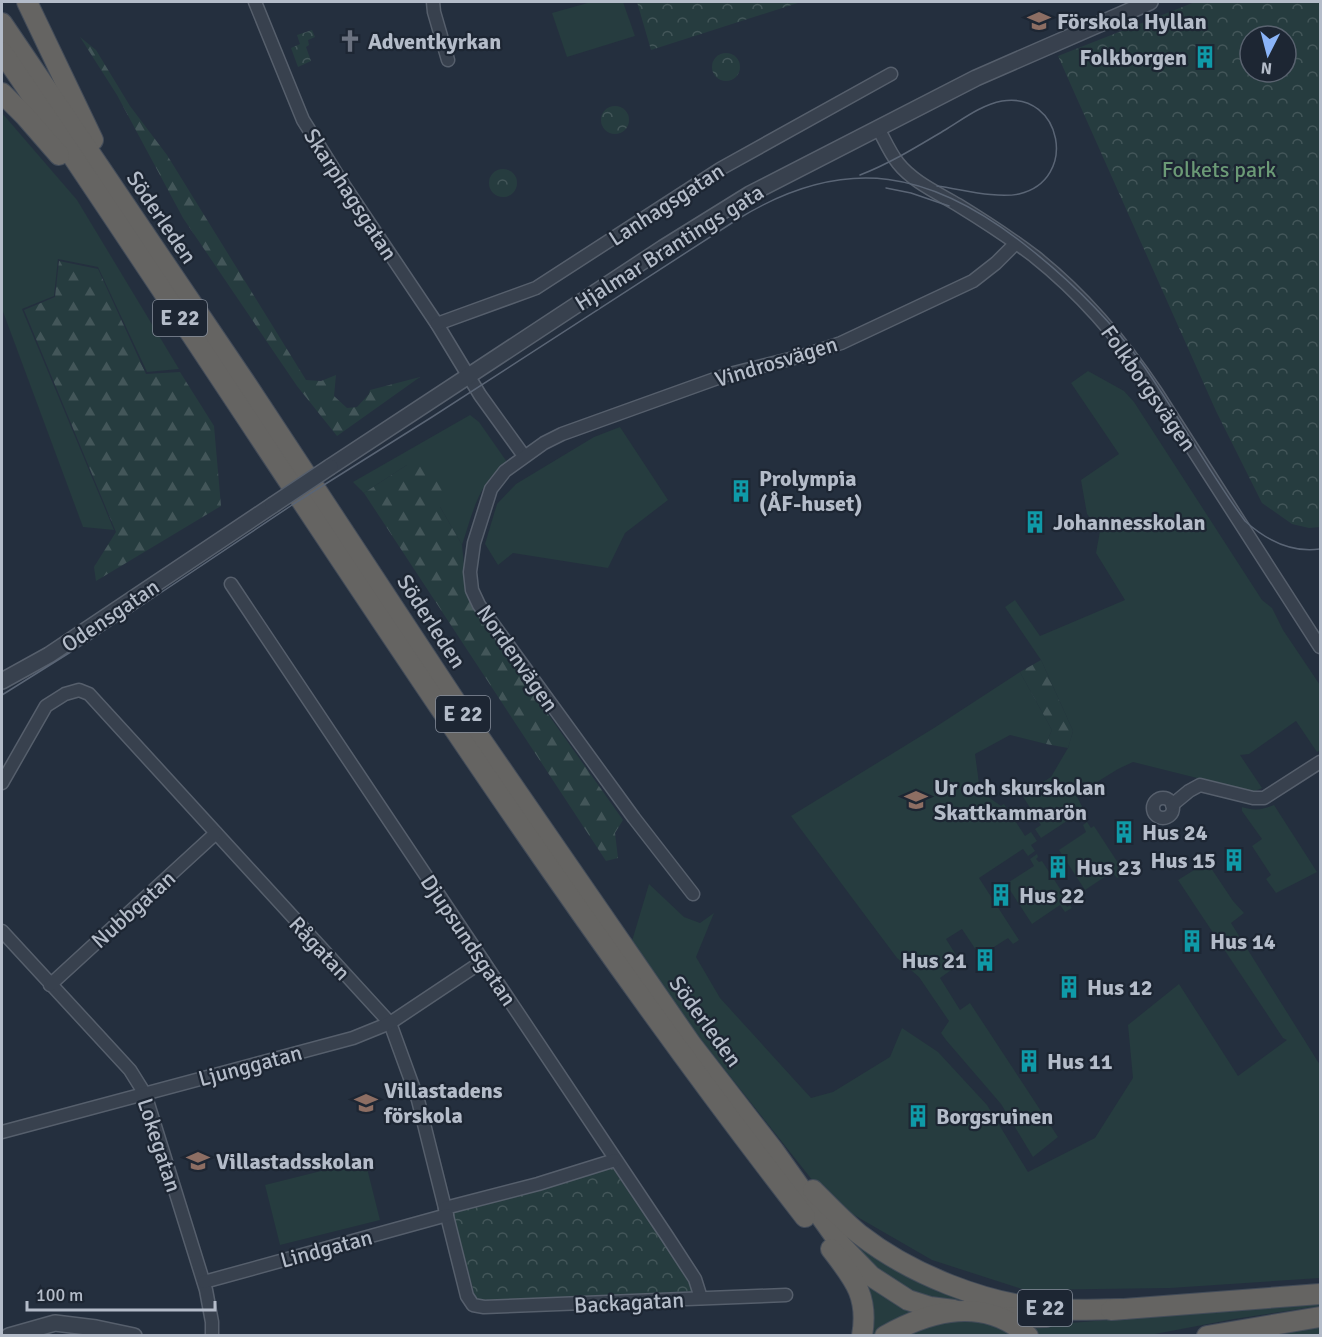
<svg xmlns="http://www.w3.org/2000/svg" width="1322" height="1337" font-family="Signika,sans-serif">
  <defs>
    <pattern id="forest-firs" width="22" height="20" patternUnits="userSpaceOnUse" patternTransform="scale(1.5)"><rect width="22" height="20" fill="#263c3f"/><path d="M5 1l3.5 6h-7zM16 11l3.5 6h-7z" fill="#435659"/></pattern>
    <pattern id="park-crowns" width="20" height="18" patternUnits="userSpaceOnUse" patternTransform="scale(1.5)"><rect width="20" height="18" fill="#263c3f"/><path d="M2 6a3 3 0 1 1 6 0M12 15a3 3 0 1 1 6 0" fill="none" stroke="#435659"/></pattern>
  </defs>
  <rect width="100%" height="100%" fill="#242f3e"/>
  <g fill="#263c3f">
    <polygon points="591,2 623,2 635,36 567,57 552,13"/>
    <polygon points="2,113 77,200 179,369 147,372 98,267 58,259 54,296 22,309 114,530 83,527 2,309"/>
    <polygon points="1088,371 1124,391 1134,402 1262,600 1272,608 1283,630 1320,685 1320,750 1317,752 1296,721 1249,754 1240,755 1262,788 1253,792 1133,762 1118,769 1076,795 1087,816 1080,821 1076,815 1041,838 1035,829 1041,825 1022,795 1051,777 1068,748 1073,731 1041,660 1005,607 1015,600 1040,636 1125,600 1096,553 1100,531 1087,514 1081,480 1119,454 1071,383"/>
    <path d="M 470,415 L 479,422 L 507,462 C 478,483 473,512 462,545 L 440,507 L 407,465 L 364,493 L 353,482 Z"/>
    <polygon points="620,427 668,500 625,533 608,568 513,553 498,565 485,544 497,504 516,484 594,437"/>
    <polygon points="1020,672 1052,730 1046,744 1010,735 975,754 980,791 1001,806 1004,804 1025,836 1031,832 1037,841 1031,845 1035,851 1028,856 1023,849 979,878 1019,940 1013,944 1008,938 980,956 962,929 946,939 961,963 940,978 960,1010 970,1003 1058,1137 1033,1157 1001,1104 946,1040 941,1033 949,1021 919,977 897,958 791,816 934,728"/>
    <path d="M 1274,805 L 1317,872 L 1276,893 L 1266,879 L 1271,875 L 1252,846 L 1262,839 L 1242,811 L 1242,807 C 1254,811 1262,810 1274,805 Z"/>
    <polygon points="1087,822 1091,828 1094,826 1120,866 1117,868 1122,875 1117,878 1112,872 1085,890 1059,850 1086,832 1083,825"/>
    <polygon points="1037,854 1038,857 1036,859 1039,862 1042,861 1068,901 1065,903 1067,907 1070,905 1072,908 1065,912 1060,905 1032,924 1006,884 1034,866 1030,859"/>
    <polygon points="1207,862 1233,901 1244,913 1231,923 1320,1065 1320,1278 1170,1288 1025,1290 932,1260 828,1200 687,1022 632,941 649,884 684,917 700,923 714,913 696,957 720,998 811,1098 833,1092 890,1057 902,1028 938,1052 987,1105 1028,1172 1095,1138 1133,1078 1128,1025 1179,984 1238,1076 1287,1040 1283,1038 1178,880"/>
    <polygon points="365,1160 380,1220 280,1245 265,1185"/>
    <path d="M 835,1227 L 977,1302 C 963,1301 948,1302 935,1300 C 892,1294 864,1256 835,1227 Z"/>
    <path d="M 867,1284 L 922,1311 L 877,1335 L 872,1335 C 875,1317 873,1302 867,1284 Z"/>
    <polygon points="1320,1303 1320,1306 1234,1319 1150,1335 1040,1335 1032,1329 1033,1326"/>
    <polygon points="960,1318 995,1324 1014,1336 895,1336"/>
    <polygon points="1320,1326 1320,1335 1263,1336"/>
  </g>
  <g fill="url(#forest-firs)">
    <polygon points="80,37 96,50 130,106 167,155 306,380 321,381 336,375 334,396 347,408 357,407 369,394 370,390 420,377 337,436 297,386 183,218 117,95"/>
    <polygon points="59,261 98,269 146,374 180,372 214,426 221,506 96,581 94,567 116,532 24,310 55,297"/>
    <polygon points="407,465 434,468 449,489 440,507 462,545 467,596 516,669 623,820 615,833 618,858 606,861 364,493"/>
    <polygon points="1041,660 1073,731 1068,748 1046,744 1052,730 1020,672"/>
  </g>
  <g fill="url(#park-crowns)" fill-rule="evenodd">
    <polygon points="637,2 801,2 651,50"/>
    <path d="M 1195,2 L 1320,2 L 1320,527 L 1309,528 L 1292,524 L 1262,503 L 1216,411 L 1058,56 ZM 1250,36 L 1286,36 L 1286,72 L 1250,72 Z"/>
    <polygon points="312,30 315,37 308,40 309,45 306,47 311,61 298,67 291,48 300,44 297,35"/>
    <circle cx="726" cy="67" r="14"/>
    <circle cx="615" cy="120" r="14"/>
    <circle cx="503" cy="183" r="14"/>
    <polygon points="612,1167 696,1291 477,1304 453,1213"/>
  </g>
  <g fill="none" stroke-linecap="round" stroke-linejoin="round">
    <g stroke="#565f6c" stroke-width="15">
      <g id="minor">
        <polyline points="255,2 303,120 343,184 437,324 480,395 524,456"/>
        <polyline points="433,2 434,12 448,60"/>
        <path d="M 878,128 C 884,139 890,153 898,163 C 913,182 938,193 958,205 C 984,221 1010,238 1034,256 C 1082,294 1122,341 1156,392 L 1320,647"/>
        <polyline points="437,324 536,288 720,169 891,74"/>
        <polyline points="231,584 667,1236 695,1279 701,1298"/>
        <polyline points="2,783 46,706 65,694 79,690 89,694 390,1023 418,1100 467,1296 473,1305 484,1307 786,1295"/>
        <circle cx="1163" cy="808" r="10"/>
        <polyline points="1172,805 1189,791 1200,785 1253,798 1264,798 1320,762"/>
        <polyline points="693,894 634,818 479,605 472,590 470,572 474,543 491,489 505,471 544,443 562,434 726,375 802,356 841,343 973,281 996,263 1016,243"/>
        <polyline points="2,931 130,1070 145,1094 206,1290 212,1322 212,1336"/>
        <polyline points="50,985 216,833"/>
        <polyline points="2,1132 353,1038 390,1023 483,961"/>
        <polyline points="445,1208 538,1184 615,1160"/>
        <polyline points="204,1282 447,1215"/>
      </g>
    </g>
    <g stroke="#565f6c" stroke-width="18">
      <g id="tertiary">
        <polyline points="330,467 663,248 750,194 976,78 1150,2"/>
        <polyline points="2,681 49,655 273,505"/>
        <polyline points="9,1336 55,1323 96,1328 134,1336"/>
      </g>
    </g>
    <g stroke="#434c59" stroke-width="22">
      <g id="trunk">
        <polyline points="27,2 93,140"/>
        <polyline points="2,23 245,382 471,725 691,1044 774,1151 841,1245 871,1276 908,1300 930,1307 954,1310"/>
        <path d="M 2,52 C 268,441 515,844 805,1217"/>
        <polyline points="2,93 25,116 59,155"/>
        <path d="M 813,1190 C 828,1205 843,1221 859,1234 C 910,1274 985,1304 1050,1309 C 1074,1311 1099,1309 1124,1309"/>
        <path d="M 831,1249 C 854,1279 869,1296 862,1336"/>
        <polyline points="1111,1310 1320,1294"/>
        <polyline points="1003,1318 1046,1317"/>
        <path d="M 885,1336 C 931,1310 985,1296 1028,1336"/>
        <polyline points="1207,1336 1320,1317"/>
      </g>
    </g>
    <use href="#minor" stroke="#38414e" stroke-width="12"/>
    <use href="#tertiary" stroke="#38414e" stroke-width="15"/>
    <use href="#trunk" stroke="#656462" stroke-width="20"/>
    <g stroke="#5a6575" stroke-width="1.5">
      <path d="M 860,175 C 891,163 918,146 945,130 C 963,119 981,105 1002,101 C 1062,91 1079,180 1019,194 C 996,199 961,189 937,186"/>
      <polyline points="886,188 911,193 949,206"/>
      <path d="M 2,695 L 93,638 L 292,505 L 432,417 L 738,219 C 847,152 933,171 1029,248 C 1072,282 1111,321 1143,365 C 1179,416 1208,471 1245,521 C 1266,540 1292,553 1320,549"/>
    </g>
    <g stroke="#565f6c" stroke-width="18" stroke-linecap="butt">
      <polyline id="tertiary-bridge" points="273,505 330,467"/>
    </g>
    <use href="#tertiary-bridge" stroke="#38414e" stroke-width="15"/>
  </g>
  <defs>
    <g id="school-bare" transform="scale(1.8)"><path d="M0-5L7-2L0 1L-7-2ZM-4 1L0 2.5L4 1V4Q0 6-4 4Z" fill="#8d6e63" stroke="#1d2633" stroke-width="2.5" paint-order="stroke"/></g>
    <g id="church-bare" transform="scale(1.8)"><path d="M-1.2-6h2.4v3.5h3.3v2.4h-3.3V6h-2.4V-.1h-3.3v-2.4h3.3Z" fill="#6b7280" stroke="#1d2633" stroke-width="2.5" paint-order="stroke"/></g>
    <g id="building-bare" transform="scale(1.8)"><path d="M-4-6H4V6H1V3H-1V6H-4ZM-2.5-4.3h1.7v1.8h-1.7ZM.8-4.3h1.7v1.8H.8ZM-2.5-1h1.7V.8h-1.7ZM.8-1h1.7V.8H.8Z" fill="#0f9aa8" stroke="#1d2633" stroke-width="2.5" paint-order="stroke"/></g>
  </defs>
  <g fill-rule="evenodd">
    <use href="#school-bare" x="1039" y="21"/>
    <use href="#church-bare" x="350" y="41"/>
    <use href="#building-bare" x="1205" y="57"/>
    <use href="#building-bare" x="741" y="491"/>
    <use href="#building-bare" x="1035" y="522"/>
    <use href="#school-bare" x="916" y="800"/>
    <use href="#building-bare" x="1124" y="832"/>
    <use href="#building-bare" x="1234" y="860"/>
    <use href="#building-bare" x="1058" y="867"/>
    <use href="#building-bare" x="1001" y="895"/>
    <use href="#building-bare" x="1192" y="941"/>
    <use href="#building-bare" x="985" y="960"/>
    <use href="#building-bare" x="1069" y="987"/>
    <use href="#building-bare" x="1029" y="1061"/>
    <use href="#school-bare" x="366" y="1103"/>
    <use href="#building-bare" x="918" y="1116"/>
    <use href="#school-bare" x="198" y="1161"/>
  </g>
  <g text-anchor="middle" stroke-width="4.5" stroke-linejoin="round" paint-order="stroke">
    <g fill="#1d2633" stroke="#878f9c" stroke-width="1.5">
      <rect x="153" y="300" width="54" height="36" rx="4.5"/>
      <rect x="436" y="696" width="54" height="36" rx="4.5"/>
      <rect x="1018" y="1290" width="54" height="36" rx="4.5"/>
    </g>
    <g font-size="21" font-weight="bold" fill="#b4bcc9">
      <text x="180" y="325">E 22</text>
      <text x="463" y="721">E 22</text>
      <text x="1045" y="1315">E 22</text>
    </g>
    <g font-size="22" font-weight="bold" fill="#b4bcc9" stroke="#1d2633" text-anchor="start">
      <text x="1057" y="29">Förskola Hyllan</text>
      <text x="368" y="49">Adventkyrkan</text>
      <text x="1187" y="65" text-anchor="end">Folkborgen</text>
      <text x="759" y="486">Prolympia<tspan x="759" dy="25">(ÅF-huset)</tspan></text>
      <text x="1053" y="530">Johannesskolan</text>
      <text x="934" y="795">Ur och skurskolan<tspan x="934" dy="25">Skattkammarön</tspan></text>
      <text x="1142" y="840">Hus 24</text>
      <text x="1216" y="868" text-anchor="end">Hus 15</text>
      <text x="1076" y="875">Hus 23</text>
      <text x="1019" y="903">Hus 22</text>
      <text x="1210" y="949">Hus 14</text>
      <text x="967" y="968" text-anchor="end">Hus 21</text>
      <text x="1087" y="995">Hus 12</text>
      <text x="1047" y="1069">Hus 11</text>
      <text x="384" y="1098">Villastadens<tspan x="384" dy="25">förskola</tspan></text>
      <text x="936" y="1124">Borgsruinen</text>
      <text x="216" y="1169">Villastadsskolan</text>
    </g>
    <g font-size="22" fill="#6b9a76" stroke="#1d2633">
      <text x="1219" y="177">Folkets park</text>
    </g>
    <g font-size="22" fill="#b4bcc9" stroke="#1d2633">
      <text transform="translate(351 194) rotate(57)" y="8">Skarphagsgatan</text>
      <text transform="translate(666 204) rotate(-33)" y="8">Lanhagsgatan</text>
      <text transform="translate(162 217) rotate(56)" y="8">Söderleden</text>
      <text transform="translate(669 247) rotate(-32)" y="8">Hjalmar Brantings gata</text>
      <text transform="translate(776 361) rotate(-17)" y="8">Vindrosvägen</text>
      <text transform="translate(1149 388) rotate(55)" y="8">Folkborgsvägen</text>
      <text transform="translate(110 615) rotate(-34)" y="8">Odensgatan</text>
      <text transform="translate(432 621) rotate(57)" y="8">Söderleden</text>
      <text transform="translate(518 658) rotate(55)" y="8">Nordenvägen</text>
      <text transform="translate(133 909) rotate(-42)" y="8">Nubbgatan</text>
      <text transform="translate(469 940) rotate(56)" y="8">Djupsundsgatan</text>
      <text transform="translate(320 948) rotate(47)" y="8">Rågatan</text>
      <text transform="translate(706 1021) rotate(54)" y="8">Söderleden</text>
      <text transform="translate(250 1065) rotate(-15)" y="8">Ljunggatan</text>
      <text transform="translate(160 1145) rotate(72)" y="8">Lokegatan</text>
      <text transform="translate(326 1248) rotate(-15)" y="8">Lindgatan</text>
      <text transform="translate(629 1302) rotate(-3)" y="8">Backagatan</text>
    </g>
  </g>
  <rect width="1322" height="1337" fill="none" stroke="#b4bcc9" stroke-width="6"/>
  <g transform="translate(1268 54) rotate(186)"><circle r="28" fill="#1d2633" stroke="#59626f" stroke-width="1.5"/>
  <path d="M0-4.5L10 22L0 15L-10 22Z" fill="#8ab4f8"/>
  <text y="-9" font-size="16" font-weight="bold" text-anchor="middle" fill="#b4bcc9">N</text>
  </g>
  <path d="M27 1301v9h188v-9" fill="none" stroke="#b4bcc9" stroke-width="3"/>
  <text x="36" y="1301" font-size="18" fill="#b4bcc9" stroke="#1d2633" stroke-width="4.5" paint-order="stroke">100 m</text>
</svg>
